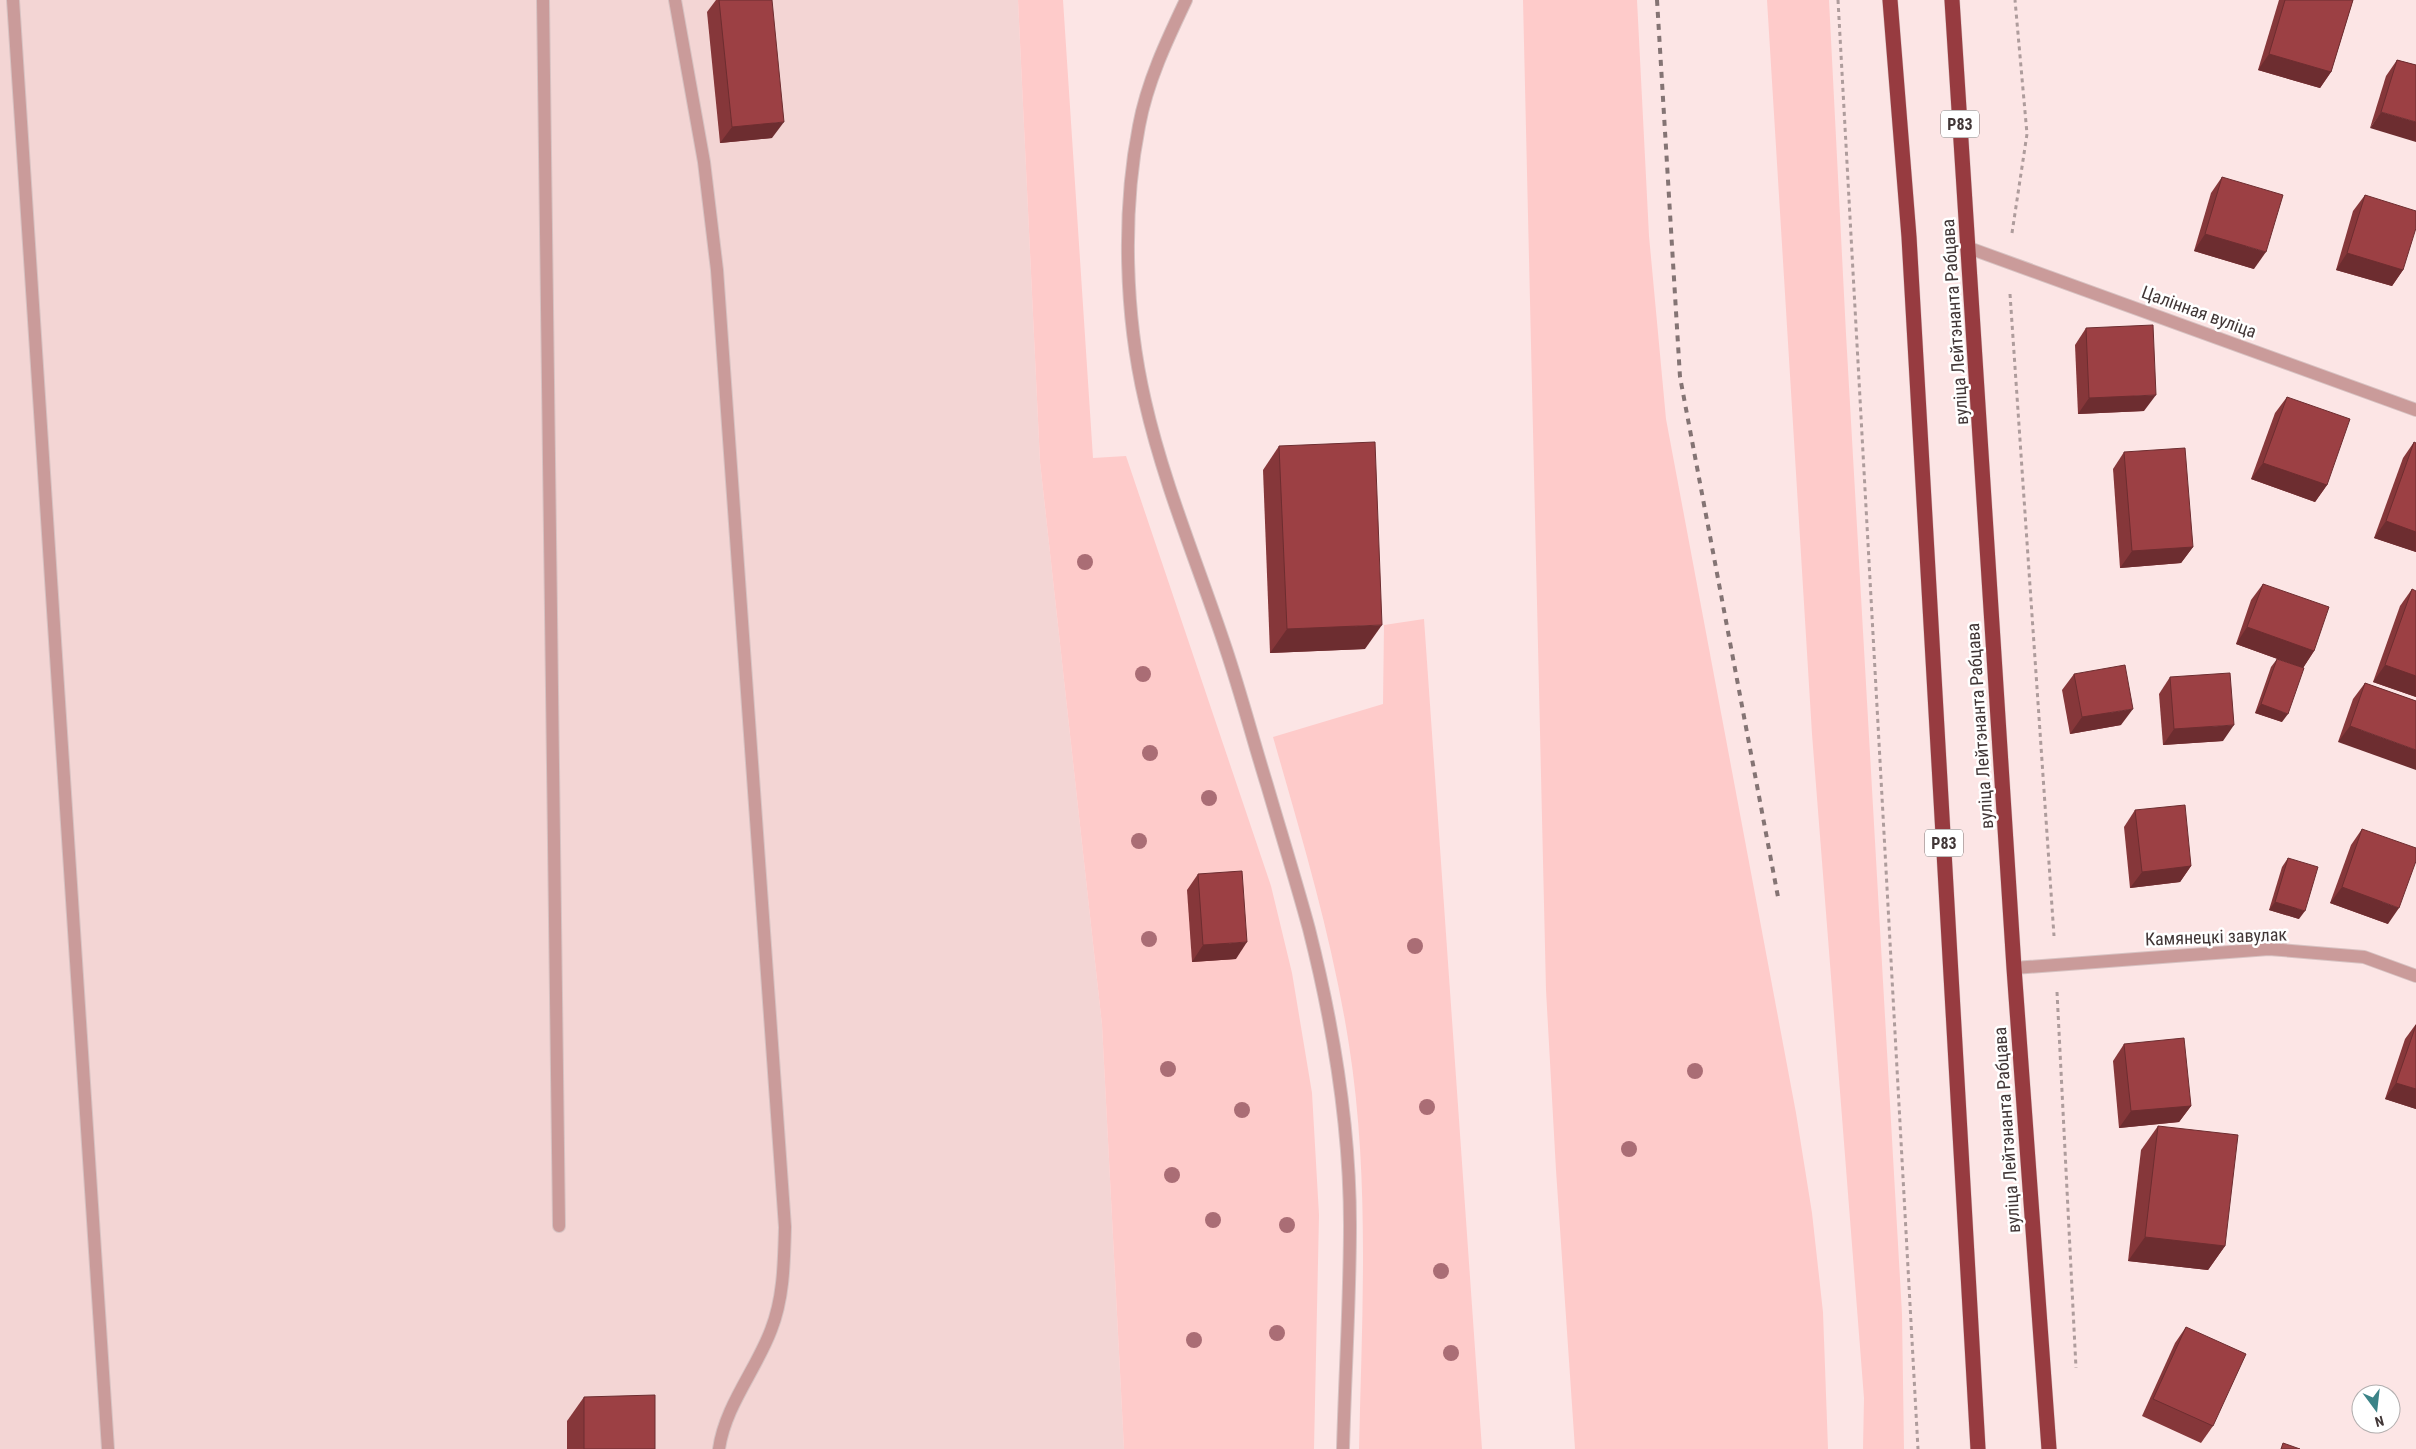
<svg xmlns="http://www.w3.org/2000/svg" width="2416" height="1449" font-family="'Roboto Condensed',sans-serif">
  <rect width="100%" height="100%" fill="#fce5e5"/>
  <polygon fill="#f3d5d4" points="0,0 1018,0 1040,462 1102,1025 1124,1449 0,1449"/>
  <g fill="#fecbca">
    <polygon points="1018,0 1063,0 1093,458 1126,456 1271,886 1292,973 1312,1093 1319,1215 1314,1449 1124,1449 1102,1025 1040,462"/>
    <polygon points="1523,0 1637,0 1649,236 1666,419 1796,1113 1812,1213 1823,1312 1828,1449 1575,1449 1556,1170 1546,990"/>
    <polygon points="1767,0 1829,0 1846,334 1902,1314 1904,1449 1863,1449 1864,1398 1812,734"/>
    <path d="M 1424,619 L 1482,1449 L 1359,1449 C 1362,1315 1370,1178 1349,1045 C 1333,941 1302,838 1273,737 L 1383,704 L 1384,625 Z"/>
  </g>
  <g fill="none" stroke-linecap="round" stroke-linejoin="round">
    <g stroke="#d7c2c2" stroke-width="14">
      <g id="minor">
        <polyline points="13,0 108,1449"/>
        <polyline points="543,0 559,1226"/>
        <path d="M 675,0 L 704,162 L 717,270 L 785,1227 C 784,1261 784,1297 771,1330 C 756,1370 725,1406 719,1449"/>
        <path d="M 1186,0 C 1167,40 1147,82 1139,126 C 1122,212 1125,315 1145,401 C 1164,485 1199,567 1226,649 C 1241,694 1253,740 1267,785 C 1281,833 1296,881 1309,929 C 1333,1024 1350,1126 1350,1225 C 1350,1299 1345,1374 1343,1449"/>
        <polyline points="1969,248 2416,410"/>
        <polyline points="2014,968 2269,949 2364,957 2416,976"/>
      </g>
    </g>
    <g stroke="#d7c2c2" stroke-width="16">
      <g id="highway">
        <polyline points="1890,0 1909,237 1978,1449"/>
        <polyline points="1952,0 2014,968 2049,1449"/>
      </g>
    </g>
    <g stroke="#ae9c9c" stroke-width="3" stroke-dasharray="4 4" stroke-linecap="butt">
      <polyline points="1838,0 1918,1449"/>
      <polyline points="2012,233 2027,134 2015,0"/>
      <polyline points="2010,294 2054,936"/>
      <polyline points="2057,992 2076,1368"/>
    </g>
    <use href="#minor" stroke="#ca9b9a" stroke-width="12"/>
    <use href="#highway" stroke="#973b40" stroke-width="15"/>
    <polyline stroke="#847474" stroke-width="4" stroke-dasharray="6 6" stroke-linecap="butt" points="1657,0 1680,377 1778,897"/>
  </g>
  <g fill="#aa6d75">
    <circle cx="1085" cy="562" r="8"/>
    <circle cx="1143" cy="674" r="8"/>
    <circle cx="1150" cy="753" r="8"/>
    <circle cx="1209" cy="798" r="8"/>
    <circle cx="1139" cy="841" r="8"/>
    <circle cx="1149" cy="939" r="8"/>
    <circle cx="1415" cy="946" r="8"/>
    <circle cx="1168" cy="1069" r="8"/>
    <circle cx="1695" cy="1071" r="8"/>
    <circle cx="1427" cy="1107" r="8"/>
    <circle cx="1242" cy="1110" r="8"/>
    <circle cx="1629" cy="1149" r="8"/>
    <circle cx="1172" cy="1175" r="8"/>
    <circle cx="1213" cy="1220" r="8"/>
    <circle cx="1287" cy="1225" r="8"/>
    <circle cx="1441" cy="1271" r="8"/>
    <circle cx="1277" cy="1333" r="8"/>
    <circle cx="1194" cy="1340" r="8"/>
    <circle cx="1451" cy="1353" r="8"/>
  </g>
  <g fill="#86373a">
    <polygon points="716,0 772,0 772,138 720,143 707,12"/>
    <polygon points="2279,0 2353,0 2331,72 2320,88 2258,70"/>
    <polygon points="2397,60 2416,65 2370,128 2386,76"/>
    <polygon points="2222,177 2254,269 2194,251 2211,193"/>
    <polygon points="2365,195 2403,270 2392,286 2336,270 2353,211"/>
    <polygon points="2086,328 2144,411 2078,414 2075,345"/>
    <polygon points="2287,397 2327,485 2315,502 2251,479 2275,413"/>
    <polygon points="2414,442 2416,552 2374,538 2403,458"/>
    <polygon points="1279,446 1365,649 1270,653 1263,470"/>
    <polygon points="2124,452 2193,547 2181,563 2120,568 2113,469"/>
    <polygon points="2263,584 2314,651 2303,668 2236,644 2251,600"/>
    <polygon points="2412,589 2416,697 2373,682 2400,606"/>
    <polygon points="2277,659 2282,722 2255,713 2271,667"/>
    <polygon points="2074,674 2121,725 2070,734 2062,690"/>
    <polygon points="2170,677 2223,741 2163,745 2159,694"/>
    <polygon points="2365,683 2416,701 2338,742 2353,699"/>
    <polygon points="2135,810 2191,866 2180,882 2130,888 2124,827"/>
    <polygon points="2362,829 2388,924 2330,903 2351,845"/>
    <polygon points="2288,858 2299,919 2269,910 2282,867"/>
    <polygon points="1198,874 1236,959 1192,962 1187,890"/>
    <polygon points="2416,1024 2416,1109 2385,1099 2405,1039"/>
    <polygon points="2124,1044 2191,1106 2179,1122 2119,1128 2113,1061"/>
    <polygon points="2158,1126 2225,1246 2208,1270 2128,1261 2141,1150"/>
    <polygon points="2186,1327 2213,1426 2201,1443 2142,1416 2175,1343"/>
    <polygon points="584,1397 655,1449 567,1449 567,1421"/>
  </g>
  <g fill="#6d2d30">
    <polygon points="2269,54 2331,72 2320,88 2258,70"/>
    <polygon points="2381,112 2416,122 2416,142 2370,128"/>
    <polygon points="784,122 772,138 720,143 732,127"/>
    <polygon points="2205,234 2266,252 2254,269 2194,251"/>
    <polygon points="2347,253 2403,270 2392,286 2336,270"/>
    <polygon points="2156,395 2144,411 2078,414 2089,398"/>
    <polygon points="2263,463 2327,485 2315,502 2251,479"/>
    <polygon points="2386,521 2416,532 2416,552 2374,538"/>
    <polygon points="2193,547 2181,563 2120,568 2132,551"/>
    <polygon points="1382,625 1365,649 1270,653 1287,629"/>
    <polygon points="2247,627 2314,651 2303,668 2236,644"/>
    <polygon points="2385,665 2416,676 2416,697 2373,682"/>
    <polygon points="2261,704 2288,714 2282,722 2255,713"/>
    <polygon points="2133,709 2121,725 2070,734 2082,717"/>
    <polygon points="2234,725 2223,741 2163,745 2174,729"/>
    <polygon points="2350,726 2416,750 2416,770 2338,742"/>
    <polygon points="2191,866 2180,882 2130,888 2142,872"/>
    <polygon points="2342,887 2399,908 2388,924 2330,903"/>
    <polygon points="2275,902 2305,911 2299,919 2269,910"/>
    <polygon points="1247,942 1236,959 1192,962 1203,945"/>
    <polygon points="2396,1083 2416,1089 2416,1109 2385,1099"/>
    <polygon points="2191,1106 2179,1122 2119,1128 2131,1111"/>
    <polygon points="2145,1237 2225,1246 2208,1270 2128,1261"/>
  </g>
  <g fill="#9c4044" stroke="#6d2d30">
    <polygon points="719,0 772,0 784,122 732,127"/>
    <polygon points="2285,0 2353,0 2331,72 2269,54"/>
    <polygon points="2397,60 2416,65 2416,122 2381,112"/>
    <polygon points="2222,177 2283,195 2266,252 2205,234"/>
    <polygon points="2365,195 2416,211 2416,228 2403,270 2347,253"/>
    <polygon points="2153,325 2156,395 2089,398 2086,328"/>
    <polygon points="2287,397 2350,419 2327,485 2263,463"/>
    <polygon points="1375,442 1382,625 1287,629 1279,446"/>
    <polygon points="2414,442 2416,443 2416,532 2386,521"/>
    <polygon points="2185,448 2193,547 2132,551 2124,452"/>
    <polygon points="2263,584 2329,607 2314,651 2247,627"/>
    <polygon points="2412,589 2416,591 2416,676 2385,665"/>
    <polygon points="2277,659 2304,668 2288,714 2261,704"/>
    <polygon points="2125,665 2133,709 2082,717 2074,674"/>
    <polygon points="2230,673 2234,725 2174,729 2170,677"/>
    <polygon points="2365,683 2416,701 2416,750 2350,726"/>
    <polygon points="2185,805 2191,866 2142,872 2135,810"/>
    <polygon points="2362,829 2416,848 2416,861 2399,908 2342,887"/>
    <polygon points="2288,858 2318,867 2305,911 2275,902"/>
    <polygon points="1242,871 1247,942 1203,945 1198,874"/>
    <polygon points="2416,1025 2416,1089 2396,1083"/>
    <polygon points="2184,1038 2191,1106 2131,1111 2124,1044"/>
    <polygon points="2158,1126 2238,1135 2225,1246 2145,1237"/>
    <polygon points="2186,1327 2246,1354 2213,1426 2153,1399"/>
    <polygon points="655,1395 655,1449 584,1449 584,1397"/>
    <polygon points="2283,1443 2300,1449 2281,1449"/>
  </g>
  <g text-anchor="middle" stroke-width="5" stroke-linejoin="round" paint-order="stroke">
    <g fill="#fff" stroke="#7a7272" stroke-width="1">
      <rect x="1941" y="110.5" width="38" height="27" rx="4"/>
      <rect x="1925" y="829.5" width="38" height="27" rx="4"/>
    </g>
    <g font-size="16" font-weight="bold" fill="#413636">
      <text x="1960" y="130">Р83</text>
      <text x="1944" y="849">Р83</text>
    </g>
    <g font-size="18" fill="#413636" stroke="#fff">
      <text transform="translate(2199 312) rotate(20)" y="6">Цалінная вуліца</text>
      <text transform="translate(1955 322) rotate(-94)" y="6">вуліца Лейтэнанта Рабцава</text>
      <text transform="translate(1980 726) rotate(-94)" y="6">вуліца Лейтэнанта Рабцава</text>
      <text transform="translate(2216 937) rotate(-2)" y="6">Камянецкі завулак</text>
      <text transform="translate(2007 1130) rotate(-94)" y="6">вуліца Лейтэнанта Рабцава</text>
    </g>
  </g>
  <g transform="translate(2376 1409) rotate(165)"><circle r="24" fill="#ffffff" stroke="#b3afaf"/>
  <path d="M0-4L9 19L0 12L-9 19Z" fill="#3b8387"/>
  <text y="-8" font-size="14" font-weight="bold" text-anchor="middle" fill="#413636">N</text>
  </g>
</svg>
